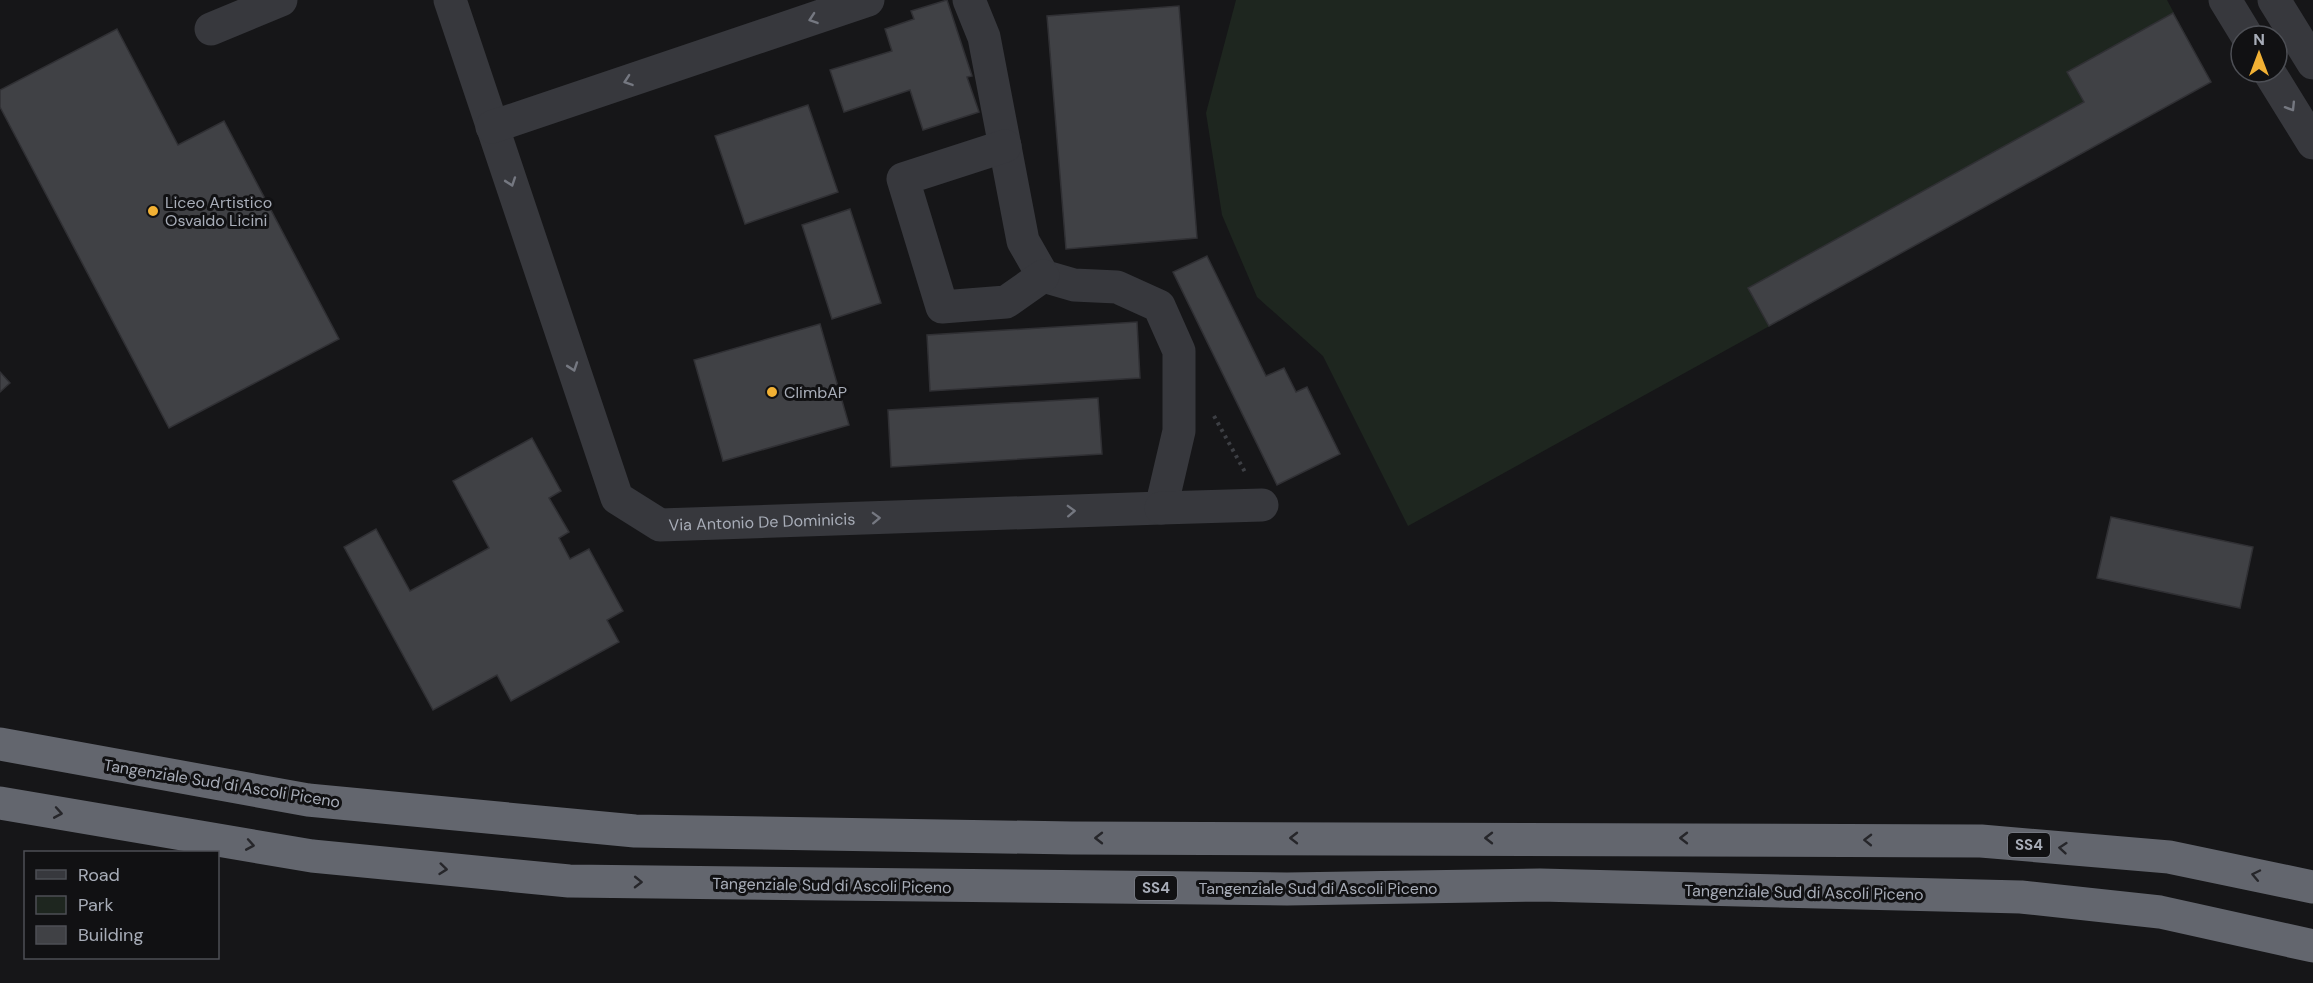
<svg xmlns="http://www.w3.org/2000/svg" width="2313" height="983" font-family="'DM Sans',sans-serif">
  <rect width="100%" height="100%" fill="#161618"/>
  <polygon fill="#1e261f" points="1236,0 2167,0 2211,82 1408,526 1323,356 1257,297 1222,215 1206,113"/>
  <g fill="#404145" stroke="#303034" stroke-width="1.5">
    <polygon points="947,0 972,76 967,77 979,112 923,130 910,90 844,112 830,70 892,51 885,29 914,19 911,11"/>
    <polygon points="1179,6 1197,238 1066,249 1047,16"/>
    <polygon points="2173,13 2211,82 1769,326 1748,288 2084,102 2067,72"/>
    <polygon points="117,29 178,145 224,121 339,339 169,428 0,107 0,90"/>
    <polygon points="808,105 838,192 745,224 715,136"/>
    <polygon points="850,209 881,303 832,319 802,225"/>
    <polygon points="1207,256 1266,376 1284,368 1296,392 1307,387 1340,454 1277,485 1173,272"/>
    <polygon points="1137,322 1140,378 930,391 927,335"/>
    <polygon points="820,324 849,425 723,461 694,360"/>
    <polygon points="0,372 10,383 0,392"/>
    <polygon points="1098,398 1102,454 891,467 888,410"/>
    <polygon points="532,438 561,491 549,498 569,532 559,538 570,559 589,549 623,611 607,620 619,642 511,701 497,675 433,710 344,547 376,529 410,591 489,548 453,481"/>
    <polygon points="2111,517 2253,547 2240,608 2097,578"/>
  </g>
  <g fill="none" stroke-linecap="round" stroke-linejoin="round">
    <polyline stroke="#3d3f44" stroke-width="4" stroke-dasharray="3 4.5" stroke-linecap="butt" points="1214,416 1245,472"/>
    <g stroke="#37383d" stroke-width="33">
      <path id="s1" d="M 450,0 L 617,498 L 660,525 L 1161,508 L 1179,431 L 1179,351 L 1159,306 L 1117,287 L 1074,285 L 1043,276 L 1023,241 L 984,37 L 969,0"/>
      <polyline points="2225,0 2247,36"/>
      <polyline points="2274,0 2313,63"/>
      <polyline points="211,29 281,0"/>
      <polyline points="2269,72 2313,143"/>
      <polyline points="492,127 868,0"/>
      <polyline points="1005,146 903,179 942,307 1006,302 1043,276"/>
      <polyline points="1161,508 1262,505"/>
    </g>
    <g stroke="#63666e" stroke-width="33">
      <polyline points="0,744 308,800 635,831 1072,838 1981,841 2169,857 2313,887"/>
      <polyline points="0,803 312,856 569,881 1287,889 1540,885 2021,897 2160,912 2313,946"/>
    </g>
  </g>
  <defs><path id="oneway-chevron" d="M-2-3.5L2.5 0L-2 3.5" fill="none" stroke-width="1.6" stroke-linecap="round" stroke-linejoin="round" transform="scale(1.5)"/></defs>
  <g stroke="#757881">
    <use href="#oneway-chevron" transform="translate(813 19) rotate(161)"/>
    <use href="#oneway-chevron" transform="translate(628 81) rotate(161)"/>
    <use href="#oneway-chevron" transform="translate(2291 107) rotate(58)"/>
    <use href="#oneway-chevron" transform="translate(511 182) rotate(71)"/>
    <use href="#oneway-chevron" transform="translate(573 367) rotate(71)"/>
    <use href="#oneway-chevron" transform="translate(1071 511) rotate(-2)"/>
    <use href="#oneway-chevron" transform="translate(876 518) rotate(-2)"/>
  </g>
  <g stroke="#26262a">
    <use href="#oneway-chevron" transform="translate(58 813) rotate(10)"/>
    <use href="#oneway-chevron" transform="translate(1099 838) rotate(-180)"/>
    <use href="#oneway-chevron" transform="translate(1294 838) rotate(-180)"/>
    <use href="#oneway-chevron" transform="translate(1489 838) rotate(-180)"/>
    <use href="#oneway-chevron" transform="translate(1684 838) rotate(-180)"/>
    <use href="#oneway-chevron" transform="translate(1868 840) rotate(-179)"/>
    <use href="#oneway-chevron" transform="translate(250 845) rotate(10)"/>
    <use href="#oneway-chevron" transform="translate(2063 848) rotate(-175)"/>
    <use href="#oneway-chevron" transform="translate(443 869) rotate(6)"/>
    <use href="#oneway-chevron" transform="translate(2256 875) rotate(-168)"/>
    <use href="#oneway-chevron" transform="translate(638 882) rotate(1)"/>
  </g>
  <g fill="#f2b134" stroke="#111113" stroke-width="2">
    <circle cx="153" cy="211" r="6"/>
    <circle cx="772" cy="392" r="6"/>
  </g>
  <g text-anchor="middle" stroke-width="6" stroke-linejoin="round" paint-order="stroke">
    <g fill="#111113" stroke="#7b7e86" stroke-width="1.5">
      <rect x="2008" y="833" width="42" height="24" rx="4.5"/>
      <rect x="1135" y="876" width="42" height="24" rx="4.5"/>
    </g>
    <g font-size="15" font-weight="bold" fill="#a8adb8">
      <text x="2029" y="850">SS4</text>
      <text x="1156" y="893">SS4</text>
    </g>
    <g font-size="16" fill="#a8adb8" stroke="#111113" text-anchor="start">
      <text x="165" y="208">Liceo Artistico<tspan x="165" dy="18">Osvaldo Licini</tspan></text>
      <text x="784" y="398">ClimbAP</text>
    </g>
    <g font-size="16" fill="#a8adb8" stroke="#111113">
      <text dy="6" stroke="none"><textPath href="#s1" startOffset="678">Via Antonio De Dominicis</textPath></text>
      <text transform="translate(222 783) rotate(9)" y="6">Tangenziale Sud di Ascoli Piceno</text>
      <text transform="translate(832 885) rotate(1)" y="6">Tangenziale Sud di Ascoli Piceno</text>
      <text x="1318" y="894">Tangenziale Sud di Ascoli Piceno</text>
      <text transform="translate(1804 892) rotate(1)" y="6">Tangenziale Sud di Ascoli Piceno</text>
    </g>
  </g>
  <rect x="24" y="851" width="195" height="108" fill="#111113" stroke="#4d4f55" stroke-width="1.5"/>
  <rect x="36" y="870" width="30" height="9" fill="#37383d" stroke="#4d4f55" stroke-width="1.5"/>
  <text x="78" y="881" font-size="18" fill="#a8adb8">Road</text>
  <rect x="36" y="896" width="30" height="18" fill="#1e261f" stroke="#4d4f55" stroke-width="1.5"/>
  <text x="78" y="911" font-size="18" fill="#a8adb8">Park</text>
  <rect x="36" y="926" width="30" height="18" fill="#404145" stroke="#4d4f55" stroke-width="1.5"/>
  <text x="78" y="941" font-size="18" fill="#a8adb8">Building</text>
  <g transform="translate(2259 54)"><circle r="28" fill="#111113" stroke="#4d4f55" stroke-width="1.5"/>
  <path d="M0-4.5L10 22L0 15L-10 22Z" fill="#f2b134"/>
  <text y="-9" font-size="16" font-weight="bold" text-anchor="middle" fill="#a8adb8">N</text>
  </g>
</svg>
